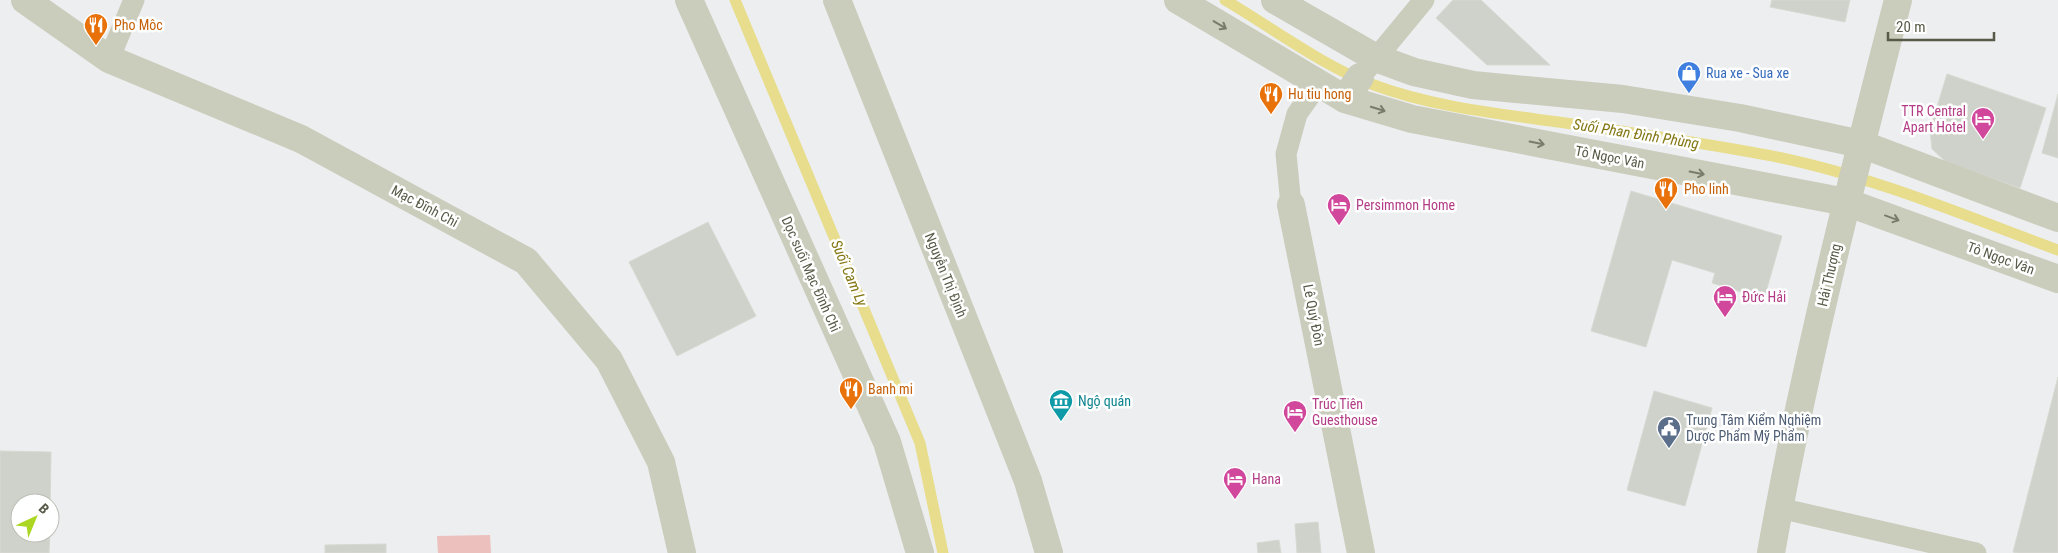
<svg xmlns="http://www.w3.org/2000/svg" width="2058" height="553" font-family="'Roboto Condensed',sans-serif">
  <rect width="100%" height="100%" fill="#edeef0"/>
  <polygon fill="#ecc0bd" points="490,535 491,553 438,553 437,536"/>
  <g fill="none" stroke-linecap="round" stroke-linejoin="round">
    <g stroke="#e7dd8c" stroke-width="11">
      <polyline points="735,0 920,443 943,553"/>
      <path d="M 1225,0 C 1271,27 1324,67 1374,85 C 1430,106 1492,113 1551,121 C 1628,132 1706,143 1782,158 C 1877,178 1968,217 2058,250"/>
    </g>
  </g>
  <g fill="#cfd2ca" stroke="#d6d9d2">
    <polygon points="1453,0 1481,0 1550,65 1487,65 1436,18"/>
    <polygon points="1772,0 1850,0 1845,22 1770,7"/>
    <polygon points="1947,74 2046,108 2020,188 1946,162 1932,149 1930,130"/>
    <polygon points="2058,94 2058,158 2042,153"/>
    <polygon points="1631,191 1782,236 1764,299 1712,283 1715,273 1672,260 1646,347 1591,331"/>
    <polygon points="708,222 756,316 677,356 629,262"/>
    <polygon points="2058,377 2058,553 2018,553 2013,552"/>
    <polygon points="1654,391 1712,408 1685,506 1627,490"/>
    <polygon points="0,451 51,452 50,509 50,503 20,503 20,533 50,533 49,553 0,553"/>
    <polygon points="1318,522 1321,553 1297,553 1295,524"/>
    <polygon points="1279,540 1281,553 1258,553 1257,543"/>
    <polygon points="386,544 386,553 325,553 325,545"/>
  </g>
  <g fill="none" stroke-linecap="round" stroke-linejoin="round">
    <g stroke="#caccbc" stroke-width="21">
      <polyline points="109,59 134,0"/>
      <polyline points="1367,69 1424,0"/>
      <polyline points="1291,205 1286,154 1297,114 1319,83"/>
      <polyline points="1779,508 1976,553"/>
    </g>
    <g stroke="#caccbc" stroke-width="28">
      <polyline points="25,0 109,59 301,139 526,261 609,360 661,462 682,553"/>
      <polyline points="689,0 887,442 920,553"/>
      <polyline points="837,0 1028,481 1049,553"/>
      <polyline points="1178,0 1345,99 1412,119 1846,202 2058,279"/>
      <polyline points="1275,0 1376,58 1414,72 1473,85 1623,99 1740,118 1861,144 2058,218"/>
      <polyline points="1345,99 1360,77"/>
      <polyline points="1291,205 1361,553"/>
    </g>
    <path stroke="#caccbc" stroke-width="28" d="M 1771,553 C 1804,366 1851,183 1898,0"/>
  </g>
  <defs><path id="oneway-shaft" d="M-6 0H5M1.5-3L5.5 0L1.5 3" fill="none" stroke-width="1.6" stroke-linecap="round" stroke-linejoin="round" transform="scale(1.25)"/></defs>
  <g stroke="#7a7c6a">
    <use href="#oneway-shaft" transform="translate(1220 25) rotate(31)"/>
    <use href="#oneway-shaft" transform="translate(1378 109) rotate(17)"/>
    <use href="#oneway-shaft" transform="translate(1537 143) rotate(11)"/>
    <use href="#oneway-shaft" transform="translate(1697 173) rotate(11)"/>
    <use href="#oneway-shaft" transform="translate(1892 218) rotate(20)"/>
  </g>
  <defs>
    <g id="restaurant-pin" transform="scale(1.25)"><path d="M0 17L-7.5 6A9.5 9.5 0 1 1 7.5 6Z" fill="#e8710a" stroke="#fff"/><path d="M-5-6h1v4h1v-4h1v4h1v-4h1v5L-1.5 .5V6h-2V.5L-5-1ZM5-6V6H3V1.5H1.5Q1.5-4 5-6Z" fill="#fff"/></g>
    <g id="shop-pin" transform="scale(1.25)"><path d="M0 17L-7.5 6A9.5 9.5 0 1 1 7.5 6Z" fill="#3f7fe0" stroke="#fff"/><path d="M-5-2.5h2.3a2.7 3.5 0 0 1 5.4 0H5L5.5 6h-11ZM-1.5-2.5h3a1.5 2.3 0 0 0-3 0Z" fill="#fff"/></g>
    <g id="hotel-pin" transform="scale(1.25)"><path d="M0 17L-7.5 6A9.5 9.5 0 1 1 7.5 6Z" fill="#d1479c" stroke="#fff"/><path d="M-6-4.5h1.5V1H6V5H4.5V3h-9V5H-6ZM-4 0a1.8 1.8 0 1 1 3.6 0ZM.5 0V-2.5h3Q6-2.5 6 0Z" fill="#fff"/></g>
    <g id="museum-pin" transform="scale(1.25)"><path d="M0 17L-7.5 6A9.5 9.5 0 1 1 7.5 6Z" fill="#0f9aa8" stroke="#fff"/><path d="M0-6L6-3V-2H-6V-3ZM-5-1h2V3h-2ZM-1-1h2V3h-2ZM3-1h2V3H3ZM-6 4H6V6H-6Z" fill="#fff"/></g>
    <g id="civic-pin" transform="scale(1.25)"><path d="M0 17L-7.5 6A9.5 9.5 0 1 1 7.5 6Z" fill="#5c6f8a" stroke="#fff"/><path d="M-.6-6.5H3V-4.5H.6V-3L4-1V1h2V6H-6V1h2V-1L-.6-3ZM-1.2 2.5V6h2.4V2.5Z" fill="#fff"/></g>
  </defs>
  <g fill-rule="evenodd">
    <use href="#restaurant-pin" x="96" y="25"/>
    <use href="#shop-pin" x="1689" y="73"/>
    <use href="#restaurant-pin" x="1271" y="94"/>
    <use href="#hotel-pin" x="1983" y="119"/>
    <use href="#restaurant-pin" x="1666" y="189"/>
    <use href="#hotel-pin" x="1339" y="205"/>
    <use href="#hotel-pin" x="1725" y="297"/>
    <use href="#restaurant-pin" x="851" y="389"/>
    <use href="#museum-pin" x="1061" y="401"/>
    <use href="#hotel-pin" x="1295" y="412"/>
    <use href="#civic-pin" x="1669" y="428"/>
    <use href="#hotel-pin" x="1235" y="479"/>
  </g>
  <g text-anchor="middle" stroke-width="5" stroke-linejoin="round" paint-order="stroke">
    <g font-size="14" fill="#c56008" stroke="#fff" text-anchor="start">
      <text x="114" y="30">Pho Môc</text>
      <text x="1288" y="99">Hu tiu hong</text>
      <text x="1684" y="194">Pho linh</text>
      <text x="868" y="394">Banh mi</text>
    </g>
    <g font-size="14" fill="#366cbe" stroke="#fff" text-anchor="start">
      <text x="1706" y="78">Rua xe - Sua xe</text>
    </g>
    <g font-size="14" fill="#b23c85" stroke="#fff" text-anchor="start">
      <text x="1966" y="116" text-anchor="end">TTR Central<tspan x="1966" dy="16">Apart Hotel</tspan></text>
      <text x="1356" y="210">Persimmon Home</text>
      <text x="1742" y="302">Đức Hải</text>
      <text x="1312" y="409">Trúc Tiên<tspan x="1312" dy="16">Guesthouse</tspan></text>
      <text x="1252" y="484">Hana</text>
    </g>
    <g font-size="14" fill="#575a47" stroke="#fff">
      <text transform="translate(1610 157) rotate(11)" y="5">Tô Ngọc Vân</text>
      <text transform="translate(425 206) rotate(28)" y="5">Mạc Đĩnh Chi</text>
      <text transform="translate(2001 258) rotate(20)" y="5">Tô Ngọc Vân</text>
      <text transform="translate(811 274) rotate(66)" y="5">Dọc suối Mạc Đĩnh Chi</text>
      <text transform="translate(946 275) rotate(68)" y="5">Nguyễn Thị Định</text>
      <text transform="translate(1829 275) rotate(-77)" y="5">Hải Thượng</text>
      <text transform="translate(1314 315) rotate(79)" y="5">Lê Quý Đôn</text>
    </g>
    <g font-size="14" fill="#0d838f" stroke="#fff" text-anchor="start">
      <text x="1078" y="406">Ngộ quán</text>
    </g>
    <g font-size="14" fill="#4e5e75" stroke="#fff" text-anchor="start">
      <text x="1686" y="425">Trung Tâm Kiểm Nghiệm<tspan x="1686" dy="16">Dược Phẩm Mỹ Phẩm</tspan></text>
    </g>
    <g font-size="15" font-style="italic" fill="#847713" stroke="#fff">
      <text transform="translate(1636 134) rotate(9)" y="5">Suối Phan Đình Phùng</text>
      <text transform="translate(849 273) rotate(67)" y="5">Suối Cam Ly</text>
    </g>
  </g>
  <g transform="translate(35 518) rotate(44)"><circle r="24" fill="#ffffff" stroke="#bcbdb5"/>
  <path d="M0-4L9 19L0 12L-9 19Z" fill="#abd621"/>
  <text y="-8" font-size="14" font-weight="bold" text-anchor="middle" fill="#575a47">B</text>
  </g>
  <path d="M1888 32v8h106v-8" fill="none" stroke="#575a47" stroke-width="2.5"/>
  <text x="1896" y="32" font-size="15" fill="#575a47" stroke="#ffffff" stroke-width="4" paint-order="stroke">20 m</text>
</svg>
